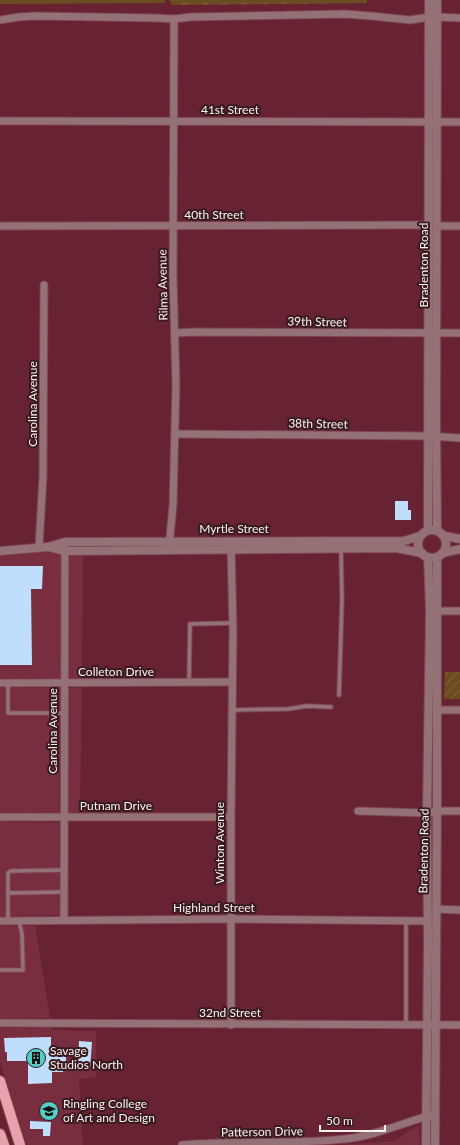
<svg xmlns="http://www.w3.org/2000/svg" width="460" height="1145" font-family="Lato,sans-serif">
  <defs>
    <pattern id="forest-crowns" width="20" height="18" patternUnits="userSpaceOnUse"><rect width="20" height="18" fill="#6d4b21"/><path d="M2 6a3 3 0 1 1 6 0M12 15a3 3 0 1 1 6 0" fill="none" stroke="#836542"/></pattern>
    <pattern id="garden-furrows" width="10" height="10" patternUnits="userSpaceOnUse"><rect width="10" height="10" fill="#6d4b21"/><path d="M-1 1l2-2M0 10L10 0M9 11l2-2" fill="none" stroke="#836542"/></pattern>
  </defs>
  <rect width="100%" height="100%" fill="#682332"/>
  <g fill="#782e3e">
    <polygon points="48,552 61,555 60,678 0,678 0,556"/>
    <polygon points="70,556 83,556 82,678 69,678"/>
    <polygon points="0,688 60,688 59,813 0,812"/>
    <polygon points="69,688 82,688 80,812 68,813"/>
    <polygon points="0,822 59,823 60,915 0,916"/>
    <polygon points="0,926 35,926 50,1018 0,1018"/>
    <polygon points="0,1028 51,1028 52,1030 96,1031 96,1077 79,1079 83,1145 27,1145 0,1062"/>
    <polygon points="419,1125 420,1145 341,1145 394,1141"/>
  </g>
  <polygon fill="url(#forest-crowns)" points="169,0 367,0 367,3 172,5"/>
  <polygon fill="#6d4b21" points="0,0 165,0 165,3 0,4"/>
  <polygon fill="url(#garden-furrows)" points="445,672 460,672 460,699 444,699"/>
  <g fill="#bfdefe">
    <polygon points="395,501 408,501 408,510 411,510 411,520 395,520"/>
    <polygon points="0,566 43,566 42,589 31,589 32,665 0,665"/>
    <polygon points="51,1037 51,1055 66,1055 66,1066 63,1066 63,1072 52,1072 52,1083 28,1084 28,1061 7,1061 7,1052 5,1052 4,1038"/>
    <polygon points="79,1041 92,1042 90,1069 78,1069"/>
    <polygon points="30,1121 51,1122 50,1136 43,1136 43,1129 30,1129"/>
  </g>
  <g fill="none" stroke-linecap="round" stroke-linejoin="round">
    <g stroke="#7f4451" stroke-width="5.5">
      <g id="service">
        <polyline points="8,683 8,713 64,713"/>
        <polyline points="189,683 190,624 233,623"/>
        <polyline points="339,695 342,600 341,550"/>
        <polyline points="232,710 288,709 307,706 331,707"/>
        <polyline points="64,870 11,871 8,873 8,893 64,892"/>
        <polyline points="8,920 8,893"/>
        <polyline points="0,970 23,970 22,934 19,921"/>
        <polyline points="406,1024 406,920"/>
      </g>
    </g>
    <g stroke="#7f4451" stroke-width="9">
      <g id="minor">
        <polyline points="437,17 460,18"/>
        <polyline points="0,20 19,17 37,16 156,18 174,19 191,17 345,14 371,16 410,20 429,17"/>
        <polyline points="0,121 460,122"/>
        <polyline points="0,226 428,225"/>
        <polyline points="436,226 460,226"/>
        <polyline points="175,333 193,332 460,333"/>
        <polyline points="176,434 428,436 460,438"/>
        <polyline points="231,545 233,631 231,817 231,1025"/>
        <polyline points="39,547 43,477 44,285"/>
        <polyline points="169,547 173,505 176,384 173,278 174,19"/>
        <polyline points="436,611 460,611"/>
        <polyline points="0,683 232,682"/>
        <polyline points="437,710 460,710"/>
        <polyline points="358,811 427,813 437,811 460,811"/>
        <polyline points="0,817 231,817"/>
        <polyline points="436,909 460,910"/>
        <polyline points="64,920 65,542"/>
        <polyline points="0,921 231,919 428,921"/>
        <polyline points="0,1023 460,1025"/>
        <path d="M 182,1145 C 236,1140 290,1145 344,1139 C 376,1136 404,1122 435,1114"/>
      </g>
    </g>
    <g stroke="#7f4451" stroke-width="10">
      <g id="tertiary">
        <polyline points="437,0 436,419 437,530"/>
        <circle cx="432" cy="544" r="14"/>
        <polyline points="428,530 429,0"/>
        <polyline points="445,536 460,539"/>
        <polyline points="49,547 65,551 396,548 422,553"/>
        <polyline points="0,551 48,547 65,542 404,541 420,536"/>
        <polyline points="443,553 460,549"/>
        <polyline points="426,1145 428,944 427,813 430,611 428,557"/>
        <polyline points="435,1145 437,798 437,557"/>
      </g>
    </g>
    <g stroke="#7f4451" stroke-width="12">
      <g id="primary">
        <polyline points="0,1081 20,1145"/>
        <polyline points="0,1134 4,1145"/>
      </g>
    </g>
    <use href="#service" stroke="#947175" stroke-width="3.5"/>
    <use href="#minor" stroke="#947175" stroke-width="7"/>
    <use href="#tertiary" stroke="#947175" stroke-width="8"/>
    <use href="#primary" stroke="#e8a2ab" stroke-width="10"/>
  </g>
  <defs>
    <g id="building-disc" transform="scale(1)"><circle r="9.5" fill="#54cdc7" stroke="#391a1f"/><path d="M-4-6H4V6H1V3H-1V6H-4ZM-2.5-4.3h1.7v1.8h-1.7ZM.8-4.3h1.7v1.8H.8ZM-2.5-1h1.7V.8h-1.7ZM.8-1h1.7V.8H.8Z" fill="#111"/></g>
    <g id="university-disc" transform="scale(1)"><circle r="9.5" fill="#54cdc7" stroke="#391a1f"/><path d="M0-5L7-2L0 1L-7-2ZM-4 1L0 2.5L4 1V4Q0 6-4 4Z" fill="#111"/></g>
  </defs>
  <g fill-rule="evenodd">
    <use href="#building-disc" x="36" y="1058"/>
    <use href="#university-disc" x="49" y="1111"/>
  </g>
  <g text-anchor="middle" stroke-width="4" stroke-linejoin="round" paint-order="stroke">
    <g font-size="12" fill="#f9f0f1" stroke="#391a1f">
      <text x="230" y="114">41st Street</text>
      <text x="214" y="219">40th Street</text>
      <text transform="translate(424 265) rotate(-90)" y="4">Bradenton Road</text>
      <text transform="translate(163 285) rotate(-91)" y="4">Rilma Avenue</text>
      <text transform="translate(317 322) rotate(1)" y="4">39th Street</text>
      <text transform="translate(33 404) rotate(-90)" y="4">Carolina Avenue</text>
      <text transform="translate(318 424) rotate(1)" y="4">38th Street</text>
      <text x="234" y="533">Myrtle Street</text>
      <text x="116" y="676">Colleton Drive</text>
      <text transform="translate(53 731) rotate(-90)" y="4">Carolina Avenue</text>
      <text x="116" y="810">Putnam Drive</text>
      <text transform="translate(220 843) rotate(-90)" y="4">Winton Avenue</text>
      <text transform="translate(424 851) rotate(-89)" y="4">Bradenton Road</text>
      <text x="214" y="912">Highland Street</text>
      <text x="230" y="1017">32nd Street</text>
      <text transform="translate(262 1132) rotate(-1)" y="4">Patterson Drive</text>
    </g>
    <g font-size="12" fill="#f9f0f1" stroke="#391a1f" text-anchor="start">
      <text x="50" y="1055">Savage<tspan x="50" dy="14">Studios North</tspan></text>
      <text x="63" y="1108">Ringling College<tspan x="63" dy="14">of Art and Design</tspan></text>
    </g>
  </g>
  <path d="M320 1125v6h65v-6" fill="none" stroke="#f9f0f1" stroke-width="2"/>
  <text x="326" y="1125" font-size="12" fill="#f9f0f1" stroke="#391a1f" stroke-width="3" paint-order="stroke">50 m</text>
</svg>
